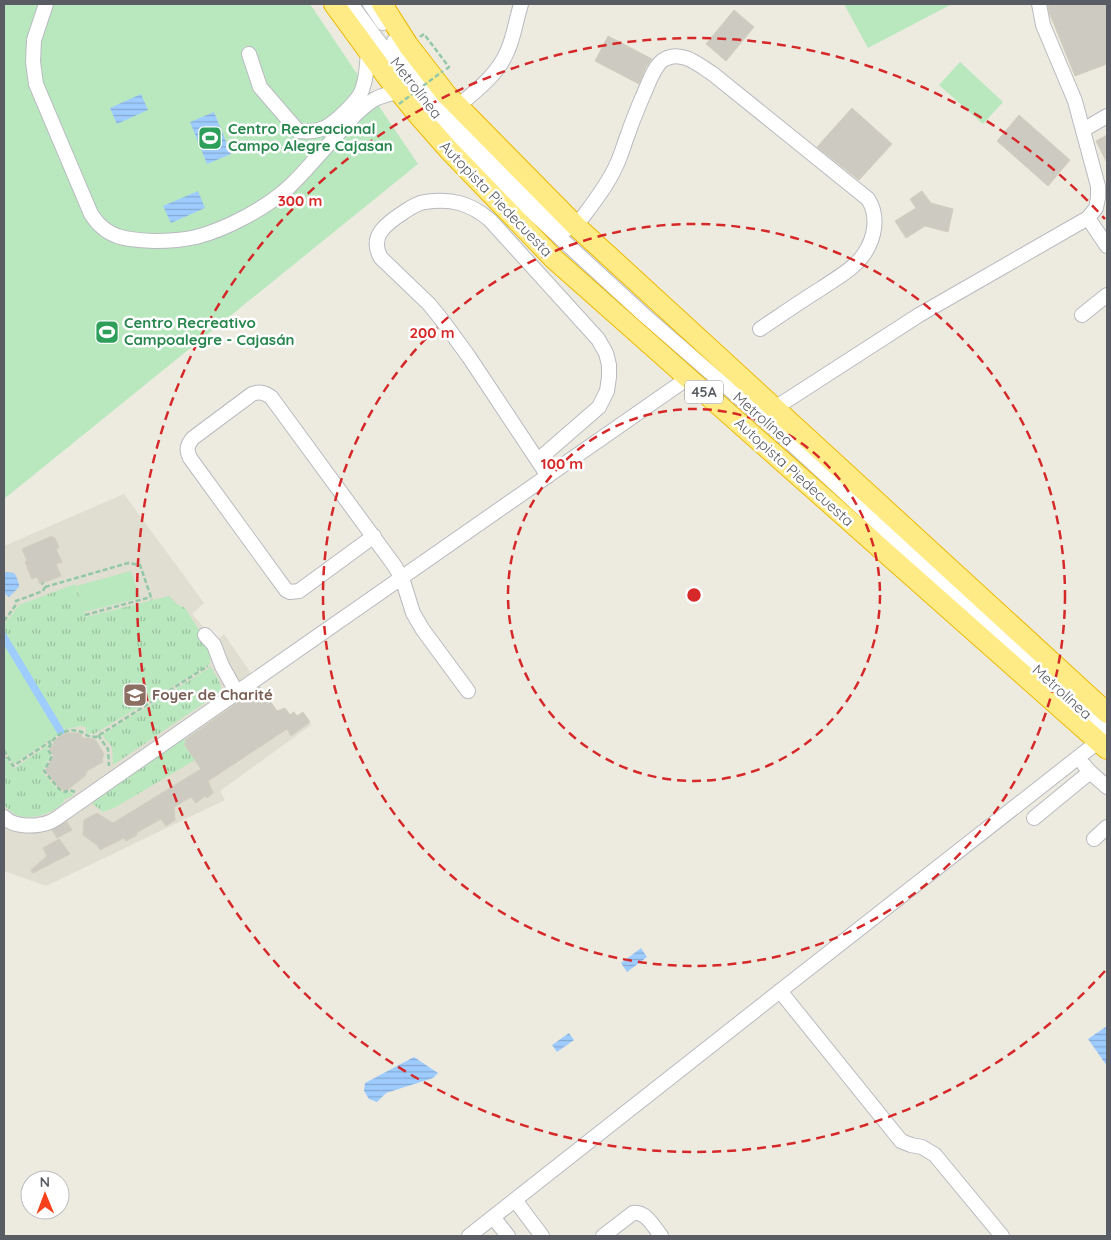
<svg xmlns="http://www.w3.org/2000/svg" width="1111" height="1240" font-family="Quicksand,sans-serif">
  <defs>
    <pattern id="grass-tufts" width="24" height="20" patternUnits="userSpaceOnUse" patternTransform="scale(1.25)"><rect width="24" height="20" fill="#b9e8be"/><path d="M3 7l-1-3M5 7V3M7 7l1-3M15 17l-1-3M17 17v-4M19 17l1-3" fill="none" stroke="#99bf9e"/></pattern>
    <pattern id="water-rules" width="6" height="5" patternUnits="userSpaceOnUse" patternTransform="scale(1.25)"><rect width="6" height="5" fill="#9eccff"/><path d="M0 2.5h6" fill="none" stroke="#84a9d2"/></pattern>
  </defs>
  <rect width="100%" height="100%" fill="#edebe0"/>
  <polygon fill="#dfded0" points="124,494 204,603 192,614 216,641 224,634 277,711 285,708 290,714 294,711 297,716 303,712 311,725 220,791 225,800 46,886 4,871 4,546"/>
  <g fill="url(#grass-tufts)">
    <polygon points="75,584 86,617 169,596 177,604 185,608 210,647 210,664 94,734 86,733 86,727 81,726 63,730 4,632 4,625 19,605"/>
    <polygon points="211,667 219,681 222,691 113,765 112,747 102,735"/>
    <polygon points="183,738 187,743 184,745 195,760 114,808 103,812 93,804 91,798"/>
    <path d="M 50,744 L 47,750 L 50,756 L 42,772 L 57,789 L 65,793 L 70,792 L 74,794 L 69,798 L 65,799 C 59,812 33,820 20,816 C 14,815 8,809 4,805 L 4,753 L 13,769 Z"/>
  </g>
  <g fill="#b9e8be">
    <polygon points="4,4 310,4 418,164 4,499"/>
    <polygon points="844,4 952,4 868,48"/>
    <polygon points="960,62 1003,102 983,124 939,85"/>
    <polygon points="131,571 140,598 84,612 76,586"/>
    <polygon points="4,642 59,734 13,764 4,749"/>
  </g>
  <g fill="url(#water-rules)">
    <polygon points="141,94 148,110 117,124 110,108"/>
    <polygon points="214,112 231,154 207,164 190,122"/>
    <polygon points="198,191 205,208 171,223 163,206"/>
    <polygon points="6,572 14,573 16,576 19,584 19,587 9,597 4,593 4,575"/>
    <polygon points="641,948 647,957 627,972 621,963"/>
    <polygon points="1107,1026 1107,1066 1088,1039"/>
    <polygon points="569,1033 574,1040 557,1052 552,1045"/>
    <polygon points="414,1057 438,1073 433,1078 386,1093 377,1102 369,1099 364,1091 365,1083"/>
  </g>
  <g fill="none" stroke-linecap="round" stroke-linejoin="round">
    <g stroke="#9eccff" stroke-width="4">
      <polyline points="4,634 63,732"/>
      <polyline points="4,641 60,734"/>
    </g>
  </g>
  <g fill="#cdcac1" stroke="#d2cebe">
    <polygon points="1048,4 1107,4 1107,64 1075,76 1049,12"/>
    <polygon points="734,10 754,27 726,61 706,44"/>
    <polygon points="608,36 652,59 646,67 639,84 595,61"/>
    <polygon points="852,108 892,144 859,180 817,147"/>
    <polygon points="1019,115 1070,160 1048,186 997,141"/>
    <polygon points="1107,135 1107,163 1096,141"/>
    <polygon points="922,191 931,203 953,209 948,232 925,226 906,238 895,221 916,208 910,199"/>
    <polygon points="52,536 53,538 55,538 59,548 56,549 62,562 56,564 61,576 40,584 37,577 32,579 25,562 27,561 22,549"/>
    <polygon points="260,687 277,711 285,708 290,715 294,712 297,716 303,712 310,722 291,736 287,729 208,781 213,793 207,798 205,796 196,803 191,797 174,807 175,820 166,826 161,819 136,833 137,835 126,841 124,838 100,850 97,845 83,835 84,820 97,813 113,823 201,769 184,744 187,742 185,740"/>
    <polygon points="66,733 81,733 82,738 95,739 104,754 102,759 103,762 87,771 85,776 66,791 59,788 45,771 53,755 49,751 56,739"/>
    <polygon points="67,822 72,830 57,838 52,830"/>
    <polygon points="59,839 70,854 33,873 31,870 47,856 43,848"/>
  </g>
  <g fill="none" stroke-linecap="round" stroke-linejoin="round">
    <g stroke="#b8bac0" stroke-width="16">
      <g id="minor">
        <path d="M 46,4 L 34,40 L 33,62 L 36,84 L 91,214 C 94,218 97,223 101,226 C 115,240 136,240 154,241 C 168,241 183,240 196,237 C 227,229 266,208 289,187 C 303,174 315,159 328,145 C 342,130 359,107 377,98 C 384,95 392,93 399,92"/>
        <polyline points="351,4 414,89 457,140 532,212 644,315 781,434 910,553 1107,733"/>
        <polyline points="370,4 383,23"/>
        <polyline points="394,41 420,80 465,134 566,230"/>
        <path d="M 249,54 L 260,87 L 298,131 C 307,132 315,132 324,128 C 334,124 359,100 362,90 C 367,77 367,64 368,51"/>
        <path d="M 458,106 C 476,91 498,74 507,52 C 514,37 516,20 521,4"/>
        <polyline points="1083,130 1107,116"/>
        <polyline points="1088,218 1107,246"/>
        <path d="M 576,226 C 590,207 606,188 616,166 C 621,156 624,144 628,134 C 632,122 637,110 642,98 C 647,88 654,64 665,59 C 682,50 699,65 713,74 L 868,199 C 879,216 875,238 864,254 C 855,268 835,279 822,288 C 801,301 781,315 760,329"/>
        <polyline points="1082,315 1107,295"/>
        <polyline points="775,408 919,315 1088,218 1096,208 1098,198 1098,186 1075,101 1043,25 1039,4"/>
        <path d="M 538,460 L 599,407 L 607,391 L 609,377 L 609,365 L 606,353 L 598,339 L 490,220 C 470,203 451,198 425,202 C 417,203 410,208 404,212 C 387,223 368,236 381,258 L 429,304 L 442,320 L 469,357 L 548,476"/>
        <path d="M 374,536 L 299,591 L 290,592 L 286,590 L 190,458 C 186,450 187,445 193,438 L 252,394 C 260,391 265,393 271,397 L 394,565 L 402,578 L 413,613 L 423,630 L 468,691"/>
        <polyline points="205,635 214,645 222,666 237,693"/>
        <polyline points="1084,765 1090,772 1107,787"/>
        <path d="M 4,817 C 14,828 37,827 50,822 C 55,820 60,816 64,813 L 688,378"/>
        <polyline points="1034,818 1090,772"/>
        <polyline points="1094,839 1107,827"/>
        <polyline points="780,991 901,1141 911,1145 922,1147 935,1155 1002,1236"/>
        <polyline points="515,1200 542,1236"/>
        <polyline points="493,1217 508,1236"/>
        <polyline points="469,1236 780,991 1099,741"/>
        <path d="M 603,1236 L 633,1213 C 646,1211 654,1227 661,1236"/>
      </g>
    </g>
    <g stroke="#edb800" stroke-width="22">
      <g id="highway">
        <polyline points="334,4 388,78 419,116 448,149 554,259 1107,749"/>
        <polyline points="382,4 408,45 446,94 576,226 1107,713"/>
      </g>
    </g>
    <g stroke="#92c8a7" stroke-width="2.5" stroke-dasharray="5 2.5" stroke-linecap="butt">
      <polyline points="420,37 424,34 449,67 445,70"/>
      <polyline points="45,587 128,563 140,565 152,600"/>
      <polyline points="85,615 151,597"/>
      <polyline points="4,621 15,606 16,601 43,591 45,587 42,583"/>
      <polyline points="98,735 108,749 109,766"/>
      <polyline points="4,750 13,766 51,741"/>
      <path d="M 75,792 L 70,790 L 65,792 L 59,789 L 44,771 L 52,756 L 48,750 C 50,746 51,742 54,739 C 64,729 77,727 88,736 L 96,737 L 208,666"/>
    </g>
    <use href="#minor" stroke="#fff" stroke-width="14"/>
    <use href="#highway" stroke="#ffeb85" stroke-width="20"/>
    <polyline stroke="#92c8a7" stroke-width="2.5" stroke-dasharray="5 2.5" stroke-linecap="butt" points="399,104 443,71"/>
  </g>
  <g fill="none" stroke="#d62828" stroke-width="2.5" stroke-dasharray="9 6">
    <circle cx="694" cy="595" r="186"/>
    <circle cx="694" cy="595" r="371"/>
    <path d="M1105 971A557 557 0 1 1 1105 219"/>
  </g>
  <defs>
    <g id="stadium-square" transform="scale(1.25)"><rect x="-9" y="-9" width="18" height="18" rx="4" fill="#2e9e5b" stroke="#fff"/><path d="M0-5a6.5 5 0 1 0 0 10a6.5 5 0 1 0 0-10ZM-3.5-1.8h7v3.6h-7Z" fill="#fff"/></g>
    <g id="university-square" transform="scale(1.25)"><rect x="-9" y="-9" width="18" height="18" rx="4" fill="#8d6e63" stroke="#fff"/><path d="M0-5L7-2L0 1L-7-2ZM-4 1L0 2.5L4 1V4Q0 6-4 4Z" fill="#fff"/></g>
  </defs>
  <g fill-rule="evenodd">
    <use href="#stadium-square" x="210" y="138"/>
    <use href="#stadium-square" x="107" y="332"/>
    <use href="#university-square" x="135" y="695"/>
  </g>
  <g text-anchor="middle" stroke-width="5" stroke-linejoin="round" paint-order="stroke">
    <rect fill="#fff" stroke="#8b8d91" stroke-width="1" x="685" y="380.5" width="38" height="23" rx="4"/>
    <g font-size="14" font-weight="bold" fill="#595c62">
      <text x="704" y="397">45A</text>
    </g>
    <g font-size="15" fill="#595c62" stroke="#fff">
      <text transform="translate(416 88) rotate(52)" y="5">Metrolínea</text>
      <text transform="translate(496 199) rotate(46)" y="5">Autopista Piedecuesta</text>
      <text transform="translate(763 419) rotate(41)" y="5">Metrolínea</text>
      <text transform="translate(794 472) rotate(42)" y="5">Autopista Piedecuesta</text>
      <text transform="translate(1062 692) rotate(42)" y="5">Metrolínea</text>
    </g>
    <g font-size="15" font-weight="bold" fill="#27864d" stroke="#fff" text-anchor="start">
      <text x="228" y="134">Centro Recreacional<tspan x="228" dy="17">Campo Alegre Cajasan</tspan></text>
      <text x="124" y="328">Centro Recreativo<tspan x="124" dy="17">Campoalegre - Cajasán</tspan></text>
    </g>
    <g font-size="15" font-weight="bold" fill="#785e54" stroke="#fff" text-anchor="start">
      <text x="152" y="700">Foyer de Charité</text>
    </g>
  </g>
  <circle cx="694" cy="595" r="8" fill="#d62828" stroke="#fff" stroke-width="2.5"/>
  <g font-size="15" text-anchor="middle" font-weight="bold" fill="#d62828" stroke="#fff" stroke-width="5" stroke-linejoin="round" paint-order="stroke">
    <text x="300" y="206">300 m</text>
    <text x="432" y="338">200 m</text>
    <text x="562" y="469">100 m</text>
  </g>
  <rect width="1111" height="1240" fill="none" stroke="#595c62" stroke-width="10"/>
  <g transform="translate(45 1195) rotate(359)"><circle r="24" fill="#ffffff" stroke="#bdbec0"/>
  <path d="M0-4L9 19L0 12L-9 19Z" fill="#f7411c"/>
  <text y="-8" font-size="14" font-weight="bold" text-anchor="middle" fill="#595c62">N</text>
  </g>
</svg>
